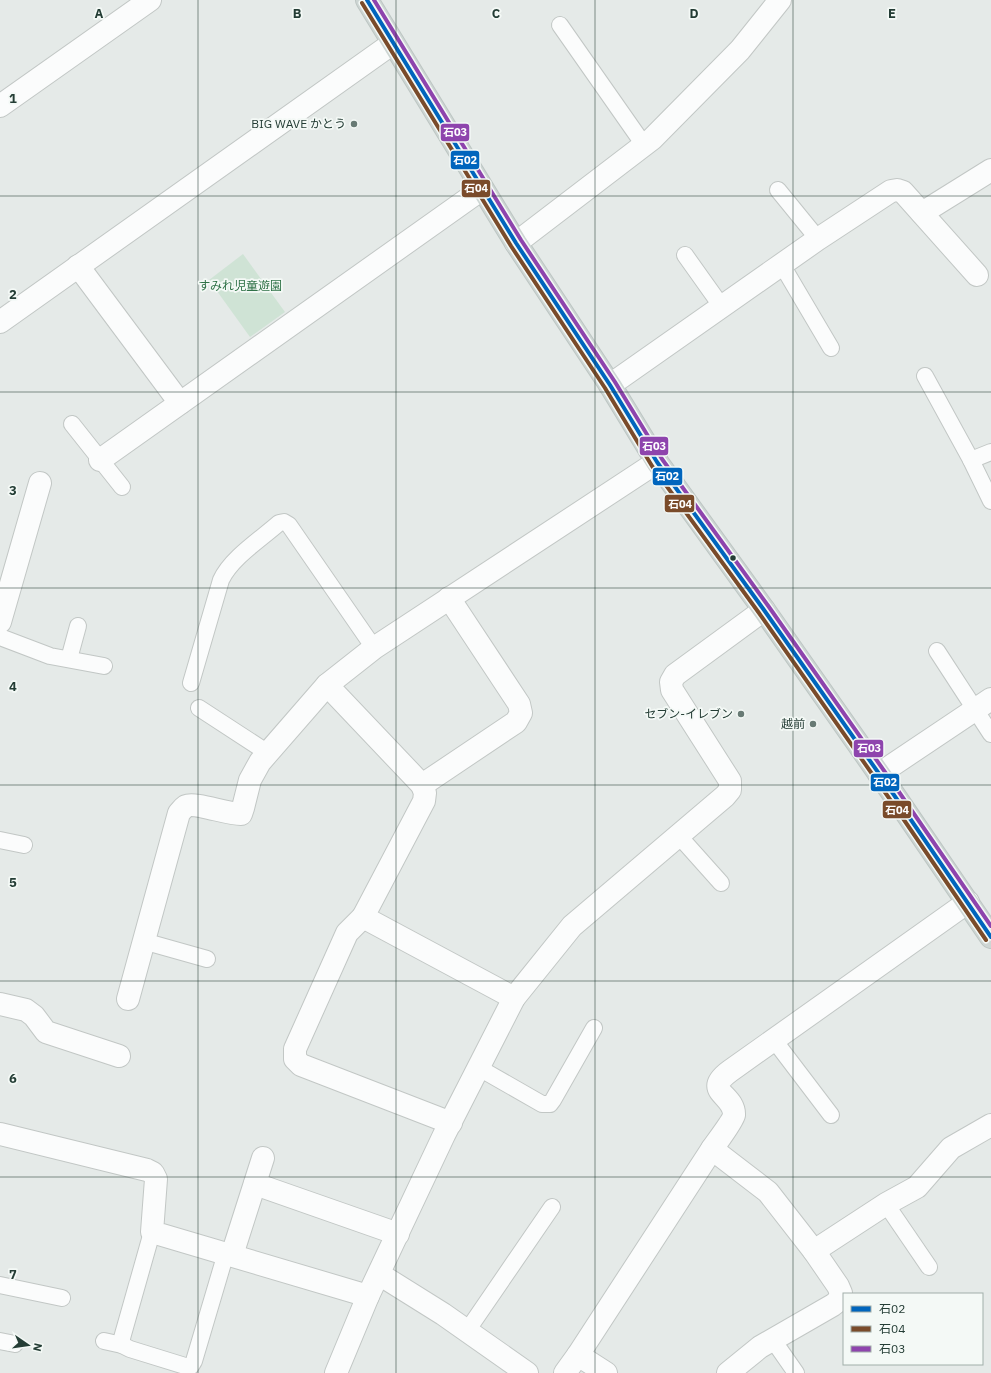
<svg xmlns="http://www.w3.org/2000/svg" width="991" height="1373" font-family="'IBM Plex Sans','Noto Sans JP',sans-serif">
  <rect width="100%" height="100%" fill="#e5eae8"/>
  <polygon fill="#cfe3d5" points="243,254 285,312 250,337 209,280"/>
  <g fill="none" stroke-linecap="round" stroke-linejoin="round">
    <g stroke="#c2c7c5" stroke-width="18">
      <g id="service">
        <polyline points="560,25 644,145"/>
        <polyline points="778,190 818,239"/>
        <polyline points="685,255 722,307"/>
        <polyline points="782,265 831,348"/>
        <polyline points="925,376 971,460 991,501"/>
        <polyline points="72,424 122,487"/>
        <polyline points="971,460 991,452"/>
        <polyline points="0,637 50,656 104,666"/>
        <polyline points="937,651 991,734"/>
        <polyline points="69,659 78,626"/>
        <path d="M 191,683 L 221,580 C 231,558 261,539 279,523 L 284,522 L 289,525 L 374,648"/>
        <polyline points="199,708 268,753"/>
        <polyline points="679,836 721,883"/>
        <polyline points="0,840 24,845"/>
        <polyline points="143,941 207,959"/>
        <polyline points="774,1040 831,1115"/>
        <polyline points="479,1068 542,1104 550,1104 553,1100 594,1028"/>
        <polyline points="886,1204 929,1267"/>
        <polyline points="0,1285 62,1298"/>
        <polyline points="467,1331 552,1207"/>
        <polyline points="773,1340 796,1373"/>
        <polyline points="0,1341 15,1344"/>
        <polyline points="104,1341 122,1345 130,1349 185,1366 191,1366 194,1361 226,1253"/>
        <polyline points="122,1345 122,1338 152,1232"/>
      </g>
    </g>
    <g stroke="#c2c7c5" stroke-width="24">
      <g id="minor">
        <polyline points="0,106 150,0"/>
        <polyline points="922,213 991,170"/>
        <polyline points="516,243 652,139 740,50 780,0"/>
        <polyline points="78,266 180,403"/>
        <polyline points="0,322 393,43"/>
        <polyline points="610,385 818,239 891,191 897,190 903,192 977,275"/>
        <polyline points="100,460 482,189"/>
        <polyline points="0,622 40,483"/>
        <polyline points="879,774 991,699"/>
        <polyline points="422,785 516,722 521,713 519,704 449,598"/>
        <polyline points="363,917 347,933 295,1049 295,1059 301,1065 451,1123"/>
        <polyline points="514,998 363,917 424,801 425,793 422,785 327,685 374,648 657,462"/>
        <path d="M 128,999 L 179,813 C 181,811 183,808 186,806 C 195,802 227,814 241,814 L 243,808 L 250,780 L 260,762 L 327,685"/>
        <polyline points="0,1004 26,1010 34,1016 46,1032 119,1056"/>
        <polyline points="0,1134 147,1170 153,1173 156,1179 152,1232 368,1296"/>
        <polyline points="255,1184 398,1234"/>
        <polyline points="814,1251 886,1204 917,1187 951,1148 991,1125"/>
        <polyline points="232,1255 263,1158"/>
        <polyline points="379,1274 443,1314 527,1373"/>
        <polyline points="578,1355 712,1149"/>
        <polyline points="336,1373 368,1296 444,1135 514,998 572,926 725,796 730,790 730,781 672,690 671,682 675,675 764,610"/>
        <polyline points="565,1373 578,1355 606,1373"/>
        <path d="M 728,1373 L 760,1347 L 833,1305 L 838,1301 L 841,1293 L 838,1286 L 814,1251 L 768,1192 L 712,1149 C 716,1143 733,1121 734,1115 C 735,1094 701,1092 730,1071 L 968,902"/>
      </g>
    </g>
    <g stroke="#bdc6c3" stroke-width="24">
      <polyline id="primary" points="367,0 516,243 610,385 657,462 764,610 894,795 991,937"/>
    </g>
    <use href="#service" stroke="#fbfcfc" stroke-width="16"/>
    <use href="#minor" stroke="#fbfcfc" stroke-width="22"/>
    <use href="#primary" stroke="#ced6d4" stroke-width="22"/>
    <g stroke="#f4f9f6" stroke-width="7">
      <polyline id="bus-1" points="367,0 516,243 610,385 657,462 764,610 894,795 991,937"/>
    </g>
    <g stroke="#f4f9f6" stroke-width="7">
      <polyline id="bus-2" points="362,3 511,246 605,388 652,466 759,613 889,798 986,940"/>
    </g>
    <g stroke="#f4f9f6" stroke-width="7">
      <polyline id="bus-3" points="374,0 521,240 615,382 662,459 769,607 899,792 991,926"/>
    </g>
    <use href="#bus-1" stroke="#0065bd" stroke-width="4"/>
    <use href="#bus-2" stroke="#7a4b2a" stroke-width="4"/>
    <use href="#bus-3" stroke="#8e44ad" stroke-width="4"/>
  </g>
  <path fill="none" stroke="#243d35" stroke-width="1" stroke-opacity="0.55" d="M 198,0 L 198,1373M 396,0 L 396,1373M 595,0 L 595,1373M 793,0 L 793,1373M 0,196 L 991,196M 0,392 L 991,392M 0,588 L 991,588M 0,785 L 991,785M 0,981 L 991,981M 0,1177 L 991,1177"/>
  <g fill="#687a74" stroke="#f4f9f6" stroke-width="1.5">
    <circle cx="354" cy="124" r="4"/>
    <circle cx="741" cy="714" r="4"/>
    <circle cx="813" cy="724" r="4"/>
  </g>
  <circle fill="#243d35" stroke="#f4f9f6" stroke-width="1.5" cx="733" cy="558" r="3.5"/>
  <g text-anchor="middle" stroke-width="3.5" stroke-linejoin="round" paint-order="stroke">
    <g font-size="12" fill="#243d35" stroke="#f4f9f6" text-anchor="end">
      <text x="346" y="128">BIG WAVE かとう</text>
      <text x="733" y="718">セブン-イレブン</text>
      <text x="805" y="728">越前</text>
    </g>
    <g font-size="12" fill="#2f7247" stroke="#f4f9f6">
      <text x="240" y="290">すみれ児童遊園</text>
    </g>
  </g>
  <g font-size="13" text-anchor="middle" font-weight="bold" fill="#243d35" stroke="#f4f9f6" stroke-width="3.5" stroke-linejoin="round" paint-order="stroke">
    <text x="99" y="18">A</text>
    <text x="297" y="18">B</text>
    <text x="496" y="18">C</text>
    <text x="694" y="18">D</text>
    <text x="892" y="18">E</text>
    <text x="13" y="103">1</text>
    <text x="13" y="299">2</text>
    <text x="13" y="495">3</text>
    <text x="13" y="691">4</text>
    <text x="13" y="887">5</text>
    <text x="13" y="1083">6</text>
    <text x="13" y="1279">7</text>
  </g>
  <g stroke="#f4f9f6" stroke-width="1.5">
    <rect x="440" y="123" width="30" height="19" rx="4" fill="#8e44ad"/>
    <rect x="450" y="150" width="30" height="20" rx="4" fill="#0065bd"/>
    <rect x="461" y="179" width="30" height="19" rx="4" fill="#7a4b2a"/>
    <rect x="639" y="436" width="30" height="20" rx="4" fill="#8e44ad"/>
    <rect x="652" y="467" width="31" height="19" rx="4" fill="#0065bd"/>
    <rect x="664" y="494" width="31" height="19" rx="4" fill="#7a4b2a"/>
    <rect x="853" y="739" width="31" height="19" rx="4" fill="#8e44ad"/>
    <rect x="870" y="773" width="30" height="19" rx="4" fill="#0065bd"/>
    <rect x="882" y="800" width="30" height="19" rx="4" fill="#7a4b2a"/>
  </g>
  <g font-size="11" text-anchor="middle" font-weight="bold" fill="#fff">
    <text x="455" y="136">石03</text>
    <text x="465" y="164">石02</text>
    <text x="476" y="192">石04</text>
    <text x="654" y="450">石03</text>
    <text x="667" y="480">石02</text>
    <text x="680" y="508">石04</text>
    <text x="869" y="752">石03</text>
    <text x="885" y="786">石02</text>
    <text x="897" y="814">石04</text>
  </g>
  <rect x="843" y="1293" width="140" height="72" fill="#f4f9f6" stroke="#a1aea9"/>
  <rect x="851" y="1306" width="20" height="6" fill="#0065bd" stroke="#a1aea9"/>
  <text x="879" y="1313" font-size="12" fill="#243d35">石02</text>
  <rect x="851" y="1326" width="20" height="6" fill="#7a4b2a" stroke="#a1aea9"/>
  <text x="879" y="1333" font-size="12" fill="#243d35">石04</text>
  <rect x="851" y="1346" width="20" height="6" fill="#8e44ad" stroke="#a1aea9"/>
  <text x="879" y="1353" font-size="12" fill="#243d35">石03</text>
  <g transform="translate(28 1345) rotate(103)" stroke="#f4f9f6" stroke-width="3" paint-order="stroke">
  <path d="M0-3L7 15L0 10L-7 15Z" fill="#243d35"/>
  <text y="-6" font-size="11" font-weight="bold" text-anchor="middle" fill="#243d35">N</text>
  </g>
</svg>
